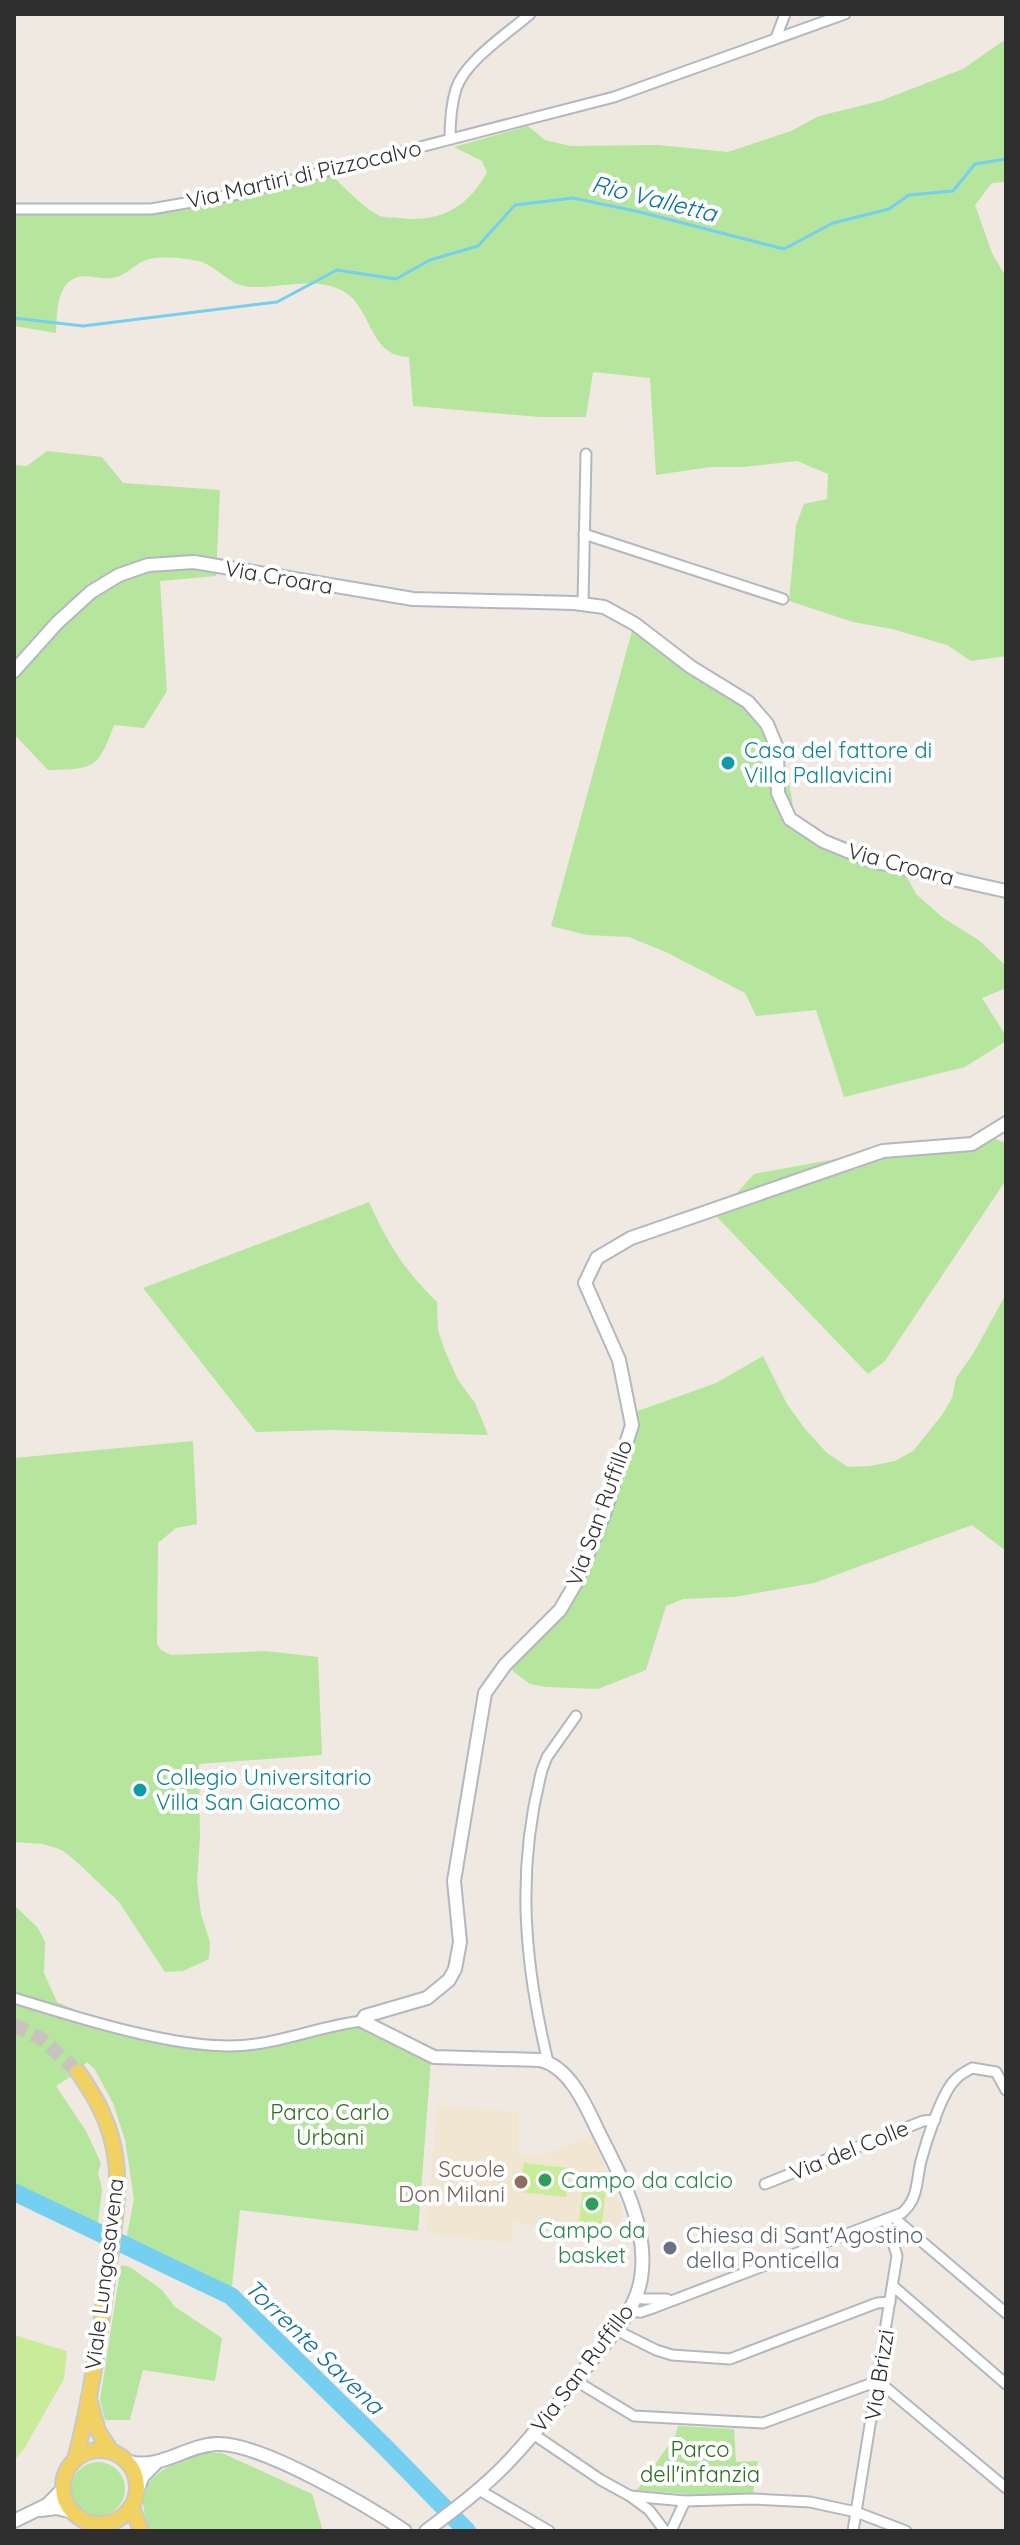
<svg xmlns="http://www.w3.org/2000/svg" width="1020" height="2545" font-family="Quicksand,sans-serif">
  <rect width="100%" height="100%" fill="#efe9e1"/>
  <polygon fill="#f0e6d1" points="437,2105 519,2112 519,2155 546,2154 591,2136 623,2209 616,2234 518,2223 513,2220 511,2243 426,2233"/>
  <g fill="#b6e59e">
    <path d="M 1006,39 L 1006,182 L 992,183 L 975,205 L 992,253 L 1006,277 L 1006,656 L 971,661 L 947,645 L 892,629 L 853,622 L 789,601 L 796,525 L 804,504 L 827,499 L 828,474 L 797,461 L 743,467 L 710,467 L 656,475 L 650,378 L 593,372 L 586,417 L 540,417 L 413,406 L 409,357 C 368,356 373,308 343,291 C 316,276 281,288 252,287 C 229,287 219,266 198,261 C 184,258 163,256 149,259 C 136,262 126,277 111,278 C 97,280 83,271 70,281 C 56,292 57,317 56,333 L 14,326 L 14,208 L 120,210 L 171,203 L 322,166 C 335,178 365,210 380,216 C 385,218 393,217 399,218 C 439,223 468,208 487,172 L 482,161 L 454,147 L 528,126 L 545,140 L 571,146 L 658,145 L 728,152 L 791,131 L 819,116 L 880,101 L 963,69 Z"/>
    <path d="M 47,451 L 102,457 L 123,483 L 220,490 L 216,576 L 160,581 L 167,691 L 144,728 L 114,725 C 98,769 94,769 48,770 L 14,734 L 14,465 L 27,466 Z"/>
    <polygon points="634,624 746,706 772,729 787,770 794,813 809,829 906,875 916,894 942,917 980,941 1005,965 1006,988 982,998 1006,1036 1006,1041 965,1067 844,1097 816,1010 756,1016 745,993 666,952 629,937 587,935 551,926"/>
    <polygon points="984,1135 1006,1143 1006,1180 885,1361 868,1374 716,1216 754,1174 863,1154 963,1140"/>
    <path d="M 369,1202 C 388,1244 404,1270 437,1302 L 438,1330 L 445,1351 L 458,1380 L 475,1403 L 488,1435 L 332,1430 L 256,1432 L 143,1288 Z"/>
    <polygon points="1006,1294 1006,1551 972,1525 814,1583 734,1597 683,1599 666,1606 646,1670 598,1689 546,1687 530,1684 514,1672 503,1657 570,1593 635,1412 716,1383 763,1356 787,1404 805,1429 827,1453 848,1467 870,1466 895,1461 913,1451 942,1415 952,1398 956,1378 973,1354"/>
    <polygon points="193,1441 197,1524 176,1528 158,1543 157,1644 161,1650 171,1655 265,1651 318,1657 322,1755 199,1764 200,1838 197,1882 201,1914 210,1942 209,1959 183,1971 165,1972 119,1902 77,1862 62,1850 43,1844 14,1842 14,1458"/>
    <polygon points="14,1905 38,1928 45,1942 44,1973 57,2002 105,2023 142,2033 230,2046 281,2039 349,2019 431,2060 418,2231 240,2210 231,2296 125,2245 134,2199 125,2140 113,2103 95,2070 87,2062 78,2072 56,2086 86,2131 101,2163 98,2173 102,2189 97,2232 14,2192"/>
    <polygon points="121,2265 130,2267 162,2290 175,2307 222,2338 215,2381 143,2370 130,2420 105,2420 100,2400"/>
    <polygon points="678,2426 734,2429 736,2462 758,2461 753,2494 699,2495 637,2490 675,2436"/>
    <path d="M 206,2453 L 222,2453 L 312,2494 L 323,2531 L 150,2531 C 128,2479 163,2466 206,2453 Z"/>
    <circle cx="98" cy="2489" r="27"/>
  </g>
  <g fill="#c9ec9a">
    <polygon points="524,2163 569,2168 566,2197 520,2192"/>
    <polygon points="583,2184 606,2187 602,2224 579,2221"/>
    <polygon points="14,2335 67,2351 64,2379 24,2449 14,2461"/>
  </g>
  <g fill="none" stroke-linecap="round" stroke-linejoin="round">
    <polyline stroke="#75cff0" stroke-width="3" points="14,318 83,326 277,302 337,270 396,279 430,260 478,246 515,205 573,198 640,212 784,249 833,223 889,209 909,195 953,191 975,164 1006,159"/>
    <polyline stroke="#75cff0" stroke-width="18" points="14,2192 231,2296 386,2448 467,2531"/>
    <polyline stroke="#c8c4bd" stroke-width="14" stroke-dasharray="14 7" stroke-linecap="butt" points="14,2025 42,2039 78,2072"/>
    <g stroke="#b4b7c1" stroke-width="13">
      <g id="street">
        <polyline points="776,38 785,14"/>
        <path d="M 450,139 C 450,123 451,105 456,89 C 465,61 507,34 530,14"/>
        <polyline points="14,209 151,209 238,194 614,97 845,14"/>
        <polyline points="584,534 783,599"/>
        <polyline points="583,604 586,454"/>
        <path d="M 14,1998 C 76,2017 165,2046 230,2046 C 275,2046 318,2026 362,2021"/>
        <path d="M 548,2062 C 524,1962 516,1870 542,1770 L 547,1757 L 576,1716"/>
        <polyline points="765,2184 923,2121 935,2120"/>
        <polyline points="893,2217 1006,2313"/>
        <polyline points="893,2286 1006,2384"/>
        <polyline points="636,2296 643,2299 667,2299"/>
        <path d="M 629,2312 L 641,2312 L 653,2308 L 902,2213 C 919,2198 916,2181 921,2161 C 926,2142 942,2091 956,2079 C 960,2074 967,2071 972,2068 L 996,2072 L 1006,2090"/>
        <polyline points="616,2330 656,2350 672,2355 730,2359 877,2303 890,2302"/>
        <polyline points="576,2381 634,2416 763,2423 878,2381 1006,2488"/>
        <polyline points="533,2434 601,2480 630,2496 649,2510 665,2531"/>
        <polyline points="479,2490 549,2531"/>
        <polyline points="630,2496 685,2501 753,2499 810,2502 856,2512 906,2531"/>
        <polyline points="671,2531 685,2501"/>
        <polyline points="853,2531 897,2256 886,2219"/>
      </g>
    </g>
    <g stroke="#b4b7c1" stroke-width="16">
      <g id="secondary">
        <polyline points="14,671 57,623 91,592 119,575 148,565 194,562 413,599 574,603 604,607 635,624 691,667 748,702 767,724 777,748 778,793 790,819 823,841 872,861 1006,891"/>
        <path d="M 129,2462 C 161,2470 186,2445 217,2444 C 260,2442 368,2506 405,2531"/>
        <polyline points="138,2488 143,2476 155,2464"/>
        <polyline points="41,2510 56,2508 73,2512"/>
        <polyline points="14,2521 47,2505 63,2489"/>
        <path d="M 426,2531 C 455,2509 485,2487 510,2460 C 539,2429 565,2395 591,2361 C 611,2336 636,2311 641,2278 C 649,2230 623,2180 602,2139 C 588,2112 573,2068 540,2060 L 434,2057 L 362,2021 L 365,2016 L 372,2014 L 427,1998 L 449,1980 L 455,1969 L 460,1942 L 454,1881 L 485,1693 L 505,1665 L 560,1610 L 577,1581 L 604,1514 L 632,1425 L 619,1360 L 585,1283 L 597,1258 L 631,1238 L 883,1151 L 972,1144 L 1006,1123"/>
      </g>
    </g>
    <g stroke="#c9c9c9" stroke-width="18">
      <g id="primary">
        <polyline points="90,2402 98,2431 111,2451"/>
        <circle cx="100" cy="2487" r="37"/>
        <path d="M 75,2460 C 91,2399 100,2334 108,2272 C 113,2231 122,2189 114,2149 C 108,2119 95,2096 78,2072"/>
        <polyline points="132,2508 141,2531"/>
      </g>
    </g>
    <use href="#street" stroke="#fff" stroke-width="9"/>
    <use href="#secondary" stroke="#fff" stroke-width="12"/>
    <use href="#primary" stroke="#f2d163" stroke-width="14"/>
  </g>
  <g fill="#0f9aa8" stroke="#fff" stroke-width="3">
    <circle cx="728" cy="763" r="8"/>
    <circle cx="140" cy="1790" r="8"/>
  </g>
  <g fill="#2e9e5b" stroke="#fff" stroke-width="3">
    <circle cx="545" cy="2180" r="8"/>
    <circle cx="592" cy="2204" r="8"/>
  </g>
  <circle fill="#8d6e63" stroke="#fff" stroke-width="3" cx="521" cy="2182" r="8"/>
  <circle fill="#6b7280" stroke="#fff" stroke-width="3" cx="670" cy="2248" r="8"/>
  <g text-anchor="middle" stroke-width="8" stroke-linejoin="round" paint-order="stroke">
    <g font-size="22" fill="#2e2e2e" stroke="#fff">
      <text transform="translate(304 174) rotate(-13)" y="8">Via Martiri di Pizzocalvo</text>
      <text transform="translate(279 577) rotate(10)" y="8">Via Croara</text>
      <text transform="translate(901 864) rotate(15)" y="8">Via Croara</text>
      <text transform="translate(599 1513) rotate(-70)" y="8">Via San Ruffillo</text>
      <text transform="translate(849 2150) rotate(-22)" y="8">Via del Colle</text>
      <text transform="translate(104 2274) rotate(-83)" y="8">Viale Lungosavena</text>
      <text transform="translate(582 2368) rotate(-53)" y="8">Via San Ruffillo</text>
      <text transform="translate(879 2375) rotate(-81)" y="8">Via Brizzi</text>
    </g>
    <g font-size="22" fill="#0d838f" stroke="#fff" text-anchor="start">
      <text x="744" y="758">Casa del fattore di<tspan x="744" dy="25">Villa Pallavicini</tspan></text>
      <text x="156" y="1785">Collegio Universitario<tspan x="156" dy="25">Villa San Giacomo</tspan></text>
    </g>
    <g font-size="22" fill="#2c6e1b" stroke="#fff">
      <text x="330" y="2120">Parco Carlo<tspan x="330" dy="25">Urbani</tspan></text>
      <text x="700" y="2457">Parco<tspan x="700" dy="25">dell'infanzia</tspan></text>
    </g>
    <g font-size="22" fill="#785e54" stroke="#fff" text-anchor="end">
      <text x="505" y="2177">Scuole<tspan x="505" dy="25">Don Milani</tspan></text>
    </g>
    <g font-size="22" fill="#27864d" stroke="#fff" text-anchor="start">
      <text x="561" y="2188">Campo da calcio</text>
      <text x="592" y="2238" text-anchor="middle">Campo da<tspan x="592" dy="25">basket</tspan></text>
    </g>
    <g font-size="22" fill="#5b616d" stroke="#fff" text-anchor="start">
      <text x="686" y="2243">Chiesa di Sant'Agostino<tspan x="686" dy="25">della Ponticella</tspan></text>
    </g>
    <g font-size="24" font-style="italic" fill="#0d6fa3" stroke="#fff">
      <text transform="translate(654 199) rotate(14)" y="8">Rio Valletta</text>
      <text transform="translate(314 2347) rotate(44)" y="8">Torrente Savena</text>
    </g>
  </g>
  <rect width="1020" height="2545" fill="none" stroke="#2e2e2e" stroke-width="32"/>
</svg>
